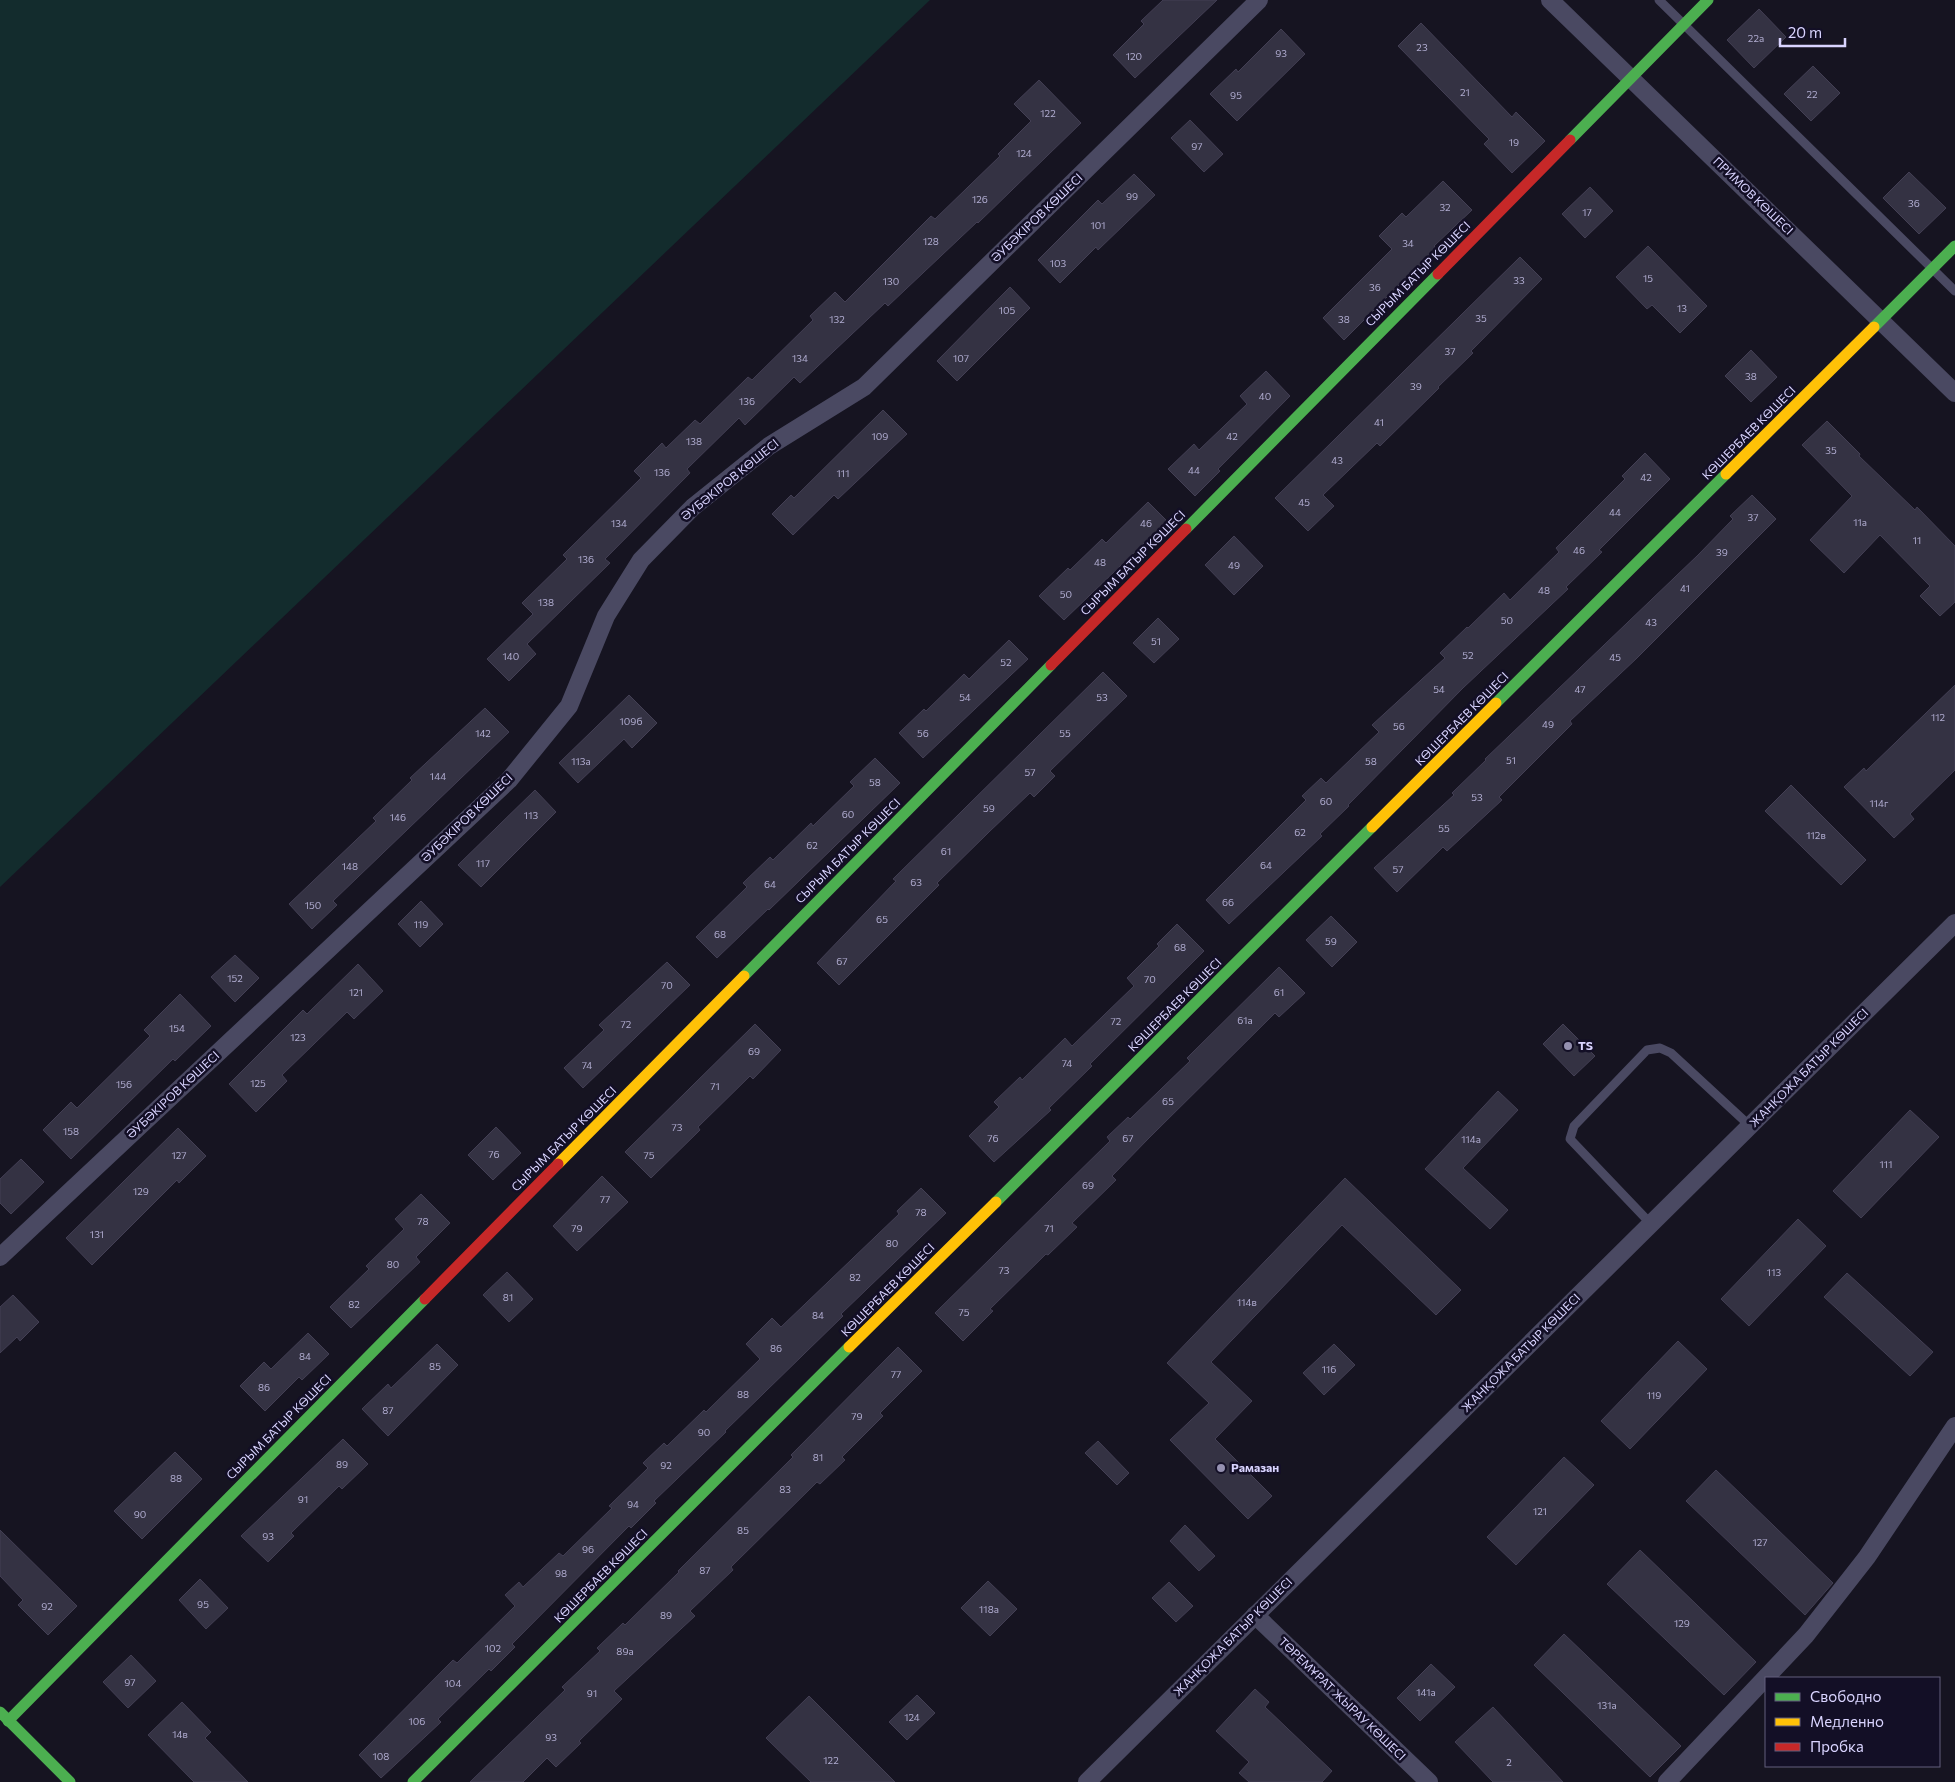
<svg xmlns="http://www.w3.org/2000/svg" width="1955" height="1782" font-family="Commissioner,sans-serif">
  <rect width="100%" height="100%" fill="#161421"/>
  <polygon fill="#132c2d" points="0,0 930,0 0,887"/>
  <g fill="#343243" stroke="#433f54">
    <polygon points="1163,0 1217,0 1135,78 1113,55 1144,24 1141,21"/>
    <polygon points="1759,9 1786,37 1754,68 1727,40"/>
    <polygon points="1421,23 1512,117 1516,112 1545,141 1512,173 1484,144 1489,139 1398,46"/>
    <polygon points="1281,29 1305,54 1237,121 1210,94 1236,69 1238,72"/>
    <polygon points="1813,66 1840,93 1811,121 1784,94"/>
    <polygon points="1039,80 1081,123 978,223 977,222 888,306 885,303 800,383 794,377 745,425 739,418 687,469 690,473 605,559 610,563 527,644 536,654 509,681 487,659 533,614 522,603 567,559 563,555 641,478 634,471 662,443 666,448 695,420 700,424 748,377 752,380 813,320 810,316 835,292 845,302 931,216 935,219 1000,156 998,154 1031,121 1014,104"/>
    <polygon points="1190,120 1223,154 1204,172 1171,138"/>
    <polygon points="1909,172 1946,208 1919,234 1883,198"/>
    <polygon points="1134,174 1155,195 1098,250 1096,247 1060,283 1038,260 1098,200 1102,204"/>
    <polygon points="1443,181 1472,210 1434,246 1438,250 1415,272 1413,271 1344,340 1323,318 1392,249 1379,236 1402,213 1406,217"/>
    <polygon points="1590,187 1613,211 1585,238 1562,214"/>
    <polygon points="1648,246 1707,306 1680,333 1652,305 1647,309 1616,277"/>
    <polygon points="1520,257 1542,279 1471,351 1473,353 1438,387 1439,388 1380,446 1377,443 1323,495 1334,506 1308,531 1275,498"/>
    <polygon points="1010,287 1030,308 957,381 937,361"/>
    <polygon points="1751,350 1777,377 1751,402 1725,376"/>
    <polygon points="1266,371 1290,396 1218,469 1220,471 1195,496 1168,469 1194,444 1199,450 1247,404 1240,396"/>
    <polygon points="883,410 907,434 838,499 834,495 793,535 772,514 791,495 794,498"/>
    <polygon points="1827,421 1860,454 1859,456 1915,510 1917,507 1955,546 1955,602 1940,616 1920,596 1930,586 1880,535 1844,573 1810,540 1852,496 1802,445"/>
    <polygon points="1645,453 1670,479 1599,550 1602,552 1566,587 1568,589 1463,688 1348,805 1349,806 1320,834 1322,836 1229,924 1206,900 1306,800 1302,796 1321,778 1326,783 1379,732 1372,725 1445,658 1440,653 1467,627 1468,628 1504,593 1510,600 1559,552 1556,548 1625,479 1622,476"/>
    <polygon points="1752,495 1776,519 1637,658 1570,721 1572,724 1499,797 1502,800 1447,851 1443,847 1397,892 1374,868 1454,795 1452,793 1486,760 1485,759 1698,555 1733,519 1730,516"/>
    <polygon points="1148,502 1167,521 1064,620 1039,596 1068,568 1070,570 1102,539 1106,543"/>
    <polygon points="1234,536 1263,566 1234,595 1205,565"/>
    <polygon points="1158,618 1179,639 1154,663 1133,643"/>
    <polygon points="1009,640 1028,659 923,758 899,733 924,709 926,711 964,674 969,679"/>
    <polygon points="1103,672 1127,696 1050,771 1055,776 1034,797 1030,793 989,832 937,883 939,885 839,985 817,963 896,881 893,879"/>
    <polygon points="1955,685 1955,770 1910,814 1914,819 1894,838 1844,787 1864,768 1866,771"/>
    <polygon points="629,695 657,723 632,748 624,739 578,783 559,763"/>
    <polygon points="485,708 509,732 333,901 337,905 312,929 289,904 376,821 373,818 412,780 410,778"/>
    <polygon points="875,758 900,783 769,910 768,909 717,958 696,937 747,887 743,883 770,857 773,860 811,823 813,826 854,786 850,782"/>
    <polygon points="1791,785 1866,860 1841,885 1765,811"/>
    <polygon points="535,790 556,812 481,887 458,865"/>
    <polygon points="421,901 443,924 420,947 398,924"/>
    <polygon points="1331,916 1357,942 1332,967 1306,940"/>
    <polygon points="1177,924 1204,951 1090,1064 1092,1066 1049,1108 1051,1110 994,1162 969,1136 999,1107 994,1102 1020,1077 1022,1080 1065,1038 1072,1046 1134,986 1127,978 1159,946 1157,944"/>
    <polygon points="235,955 259,978 235,1002 211,977"/>
    <polygon points="667,962 690,985 583,1088 564,1068 604,1030 599,1025"/>
    <polygon points="358,964 383,991 354,1019 347,1012 282,1075 287,1081 256,1112 229,1084 303,1010 307,1014"/>
    <polygon points="1279,967 1305,993 1279,1017 1275,1013 1149,1138 1112,1176 1116,1180 1072,1223 1077,1227 1048,1255 1046,1254 990,1309 993,1311 963,1341 935,1313 1110,1141 1107,1137 1128,1117 1130,1119 1190,1061 1187,1058"/>
    <polygon points="180,994 211,1026 175,1061 173,1059 71,1159 43,1130 71,1102 77,1108 150,1036 144,1030"/>
    <polygon points="755,1024 781,1050 753,1079 750,1076 698,1127 700,1130 651,1178 625,1152"/>
    <polygon points="1563,1024 1595,1056 1574,1076 1543,1044"/>
    <polygon points="1498,1091 1518,1110 1463,1168 1508,1210 1490,1229 1425,1169"/>
    <polygon points="1910,1110 1939,1137 1861,1218 1833,1191"/>
    <polygon points="496,1127 521,1153 493,1180 468,1155"/>
    <polygon points="178,1128 206,1156 179,1183 177,1180 92,1265 66,1238"/>
    <polygon points="21,1159 44,1182 11,1214 0,1203 0,1179"/>
    <polygon points="602,1176 628,1202 577,1251 553,1226"/>
    <polygon points="1345,1178 1461,1290 1436,1315 1342,1225 1211,1362 1252,1401 1215,1439 1272,1496 1248,1519 1170,1440 1209,1403 1167,1363"/>
    <polygon points="921,1188 946,1213 841,1314 843,1316 725,1431 726,1432 654,1501 656,1503 631,1528 629,1526 512,1644 515,1647 491,1671 489,1669 438,1719 441,1722 381,1778 359,1755 453,1660 457,1663 515,1606 505,1595 519,1582 523,1587 559,1553 563,1556 612,1508 609,1506 648,1468 643,1463 664,1443 667,1446 704,1410 706,1412 760,1359 746,1344 772,1318 781,1327 899,1214 897,1211"/>
    <polygon points="421,1194 450,1223 416,1257 420,1262 351,1328 330,1307 369,1269 366,1266 404,1229 395,1219"/>
    <polygon points="1798,1219 1826,1246 1749,1326 1721,1299"/>
    <polygon points="507,1272 533,1299 509,1322 483,1295"/>
    <polygon points="1847,1273 1933,1352 1910,1376 1824,1297"/>
    <polygon points="13,1295 39,1322 20,1341 17,1337 0,1353 0,1307"/>
    <polygon points="308,1333 329,1354 302,1380 299,1377 265,1411 240,1386 264,1362 271,1369"/>
    <polygon points="1678,1341 1707,1369 1630,1449 1601,1421"/>
    <polygon points="437,1344 458,1365 388,1436 362,1409 388,1384 391,1388"/>
    <polygon points="1334,1344 1355,1365 1324,1395 1303,1373"/>
    <polygon points="898,1347 922,1371 880,1413 883,1416 842,1457 845,1460 820,1484 817,1482 731,1567 733,1570 690,1611 695,1616 614,1691 622,1699 579,1741 581,1743 556,1767 547,1758 523,1782 470,1782 565,1690 562,1687 600,1651 597,1648 623,1623 625,1625 679,1572 678,1571 793,1457 791,1455"/>
    <polygon points="343,1439 368,1464 342,1489 339,1486 291,1533 294,1536 268,1562 241,1536"/>
    <polygon points="1098,1441 1129,1473 1117,1485 1085,1453"/>
    <polygon points="175,1452 202,1479 142,1539 114,1511"/>
    <polygon points="1564,1457 1594,1485 1516,1565 1487,1537"/>
    <polygon points="1716,1470 1833,1583 1805,1615 1686,1501"/>
    <polygon points="1185,1525 1215,1556 1199,1571 1170,1541"/>
    <polygon points="0,1530 77,1606 48,1635 18,1605 23,1600 0,1576"/>
    <polygon points="1640,1550 1756,1662 1724,1695 1607,1584"/>
    <polygon points="200,1579 228,1608 206,1629 179,1600"/>
    <polygon points="988,1581 1017,1609 990,1636 961,1608"/>
    <polygon points="1169,1582 1193,1606 1176,1622 1152,1598"/>
    <polygon points="1564,1634 1681,1746 1650,1777 1534,1665"/>
    <polygon points="131,1655 156,1681 128,1708 103,1682"/>
    <polygon points="1431,1664 1455,1687 1420,1721 1397,1698"/>
    <polygon points="1255,1689 1269,1702 1265,1707 1332,1771 1322,1782 1249,1782 1239,1773 1249,1762 1216,1731"/>
    <polygon points="917,1695 935,1713 907,1740 889,1722"/>
    <polygon points="809,1696 895,1782 811,1782 766,1738"/>
    <polygon points="182,1702 211,1732 205,1738 248,1782 194,1782 148,1735"/>
    <polygon points="1493,1707 1563,1782 1493,1782 1455,1742"/>
  </g>
  <g fill="none" stroke-linecap="round" stroke-linejoin="round">
    <g stroke="#4a4962" stroke-width="9">
      <polyline points="1659,0 1955,291"/>
      <polyline points="1651,1224 1570,1139 1574,1126 1647,1050 1660,1048 1671,1053 1750,1126"/>
    </g>
    <g stroke="#4a4962" stroke-width="18">
      <polyline points="1550,0 1955,393"/>
      <polyline points="0,1257 509,780 569,706 606,616 641,560 693,507 769,446 864,387 1259,0"/>
      <polyline points="1255,1615 1429,1782"/>
      <polyline points="1087,1782 1955,923"/>
      <polyline points="1667,1782 1806,1635 1867,1557 1955,1426"/>
    </g>
    <g stroke="#4caf50" stroke-width="11">
      <polyline points="1570,140 1708,0"/>
      <polyline points="1874,327 1955,246"/>
      <polyline points="1186,529 1438,274"/>
      <polyline points="1496,703 1726,474"/>
      <polyline points="744,976 1051,665"/>
      <polyline points="996,1202 1372,827"/>
      <polyline points="0,1712 70,1782"/>
      <polyline points="8,1721 425,1299"/>
      <polyline points="413,1782 849,1347"/>
    </g>
    <g stroke="#ffc107" stroke-width="11">
      <polyline points="1726,474 1874,327"/>
      <polyline points="1372,827 1496,703"/>
      <polyline points="558,1164 744,976"/>
      <polyline points="849,1347 996,1202"/>
    </g>
    <g stroke="#c62828" stroke-width="11">
      <polyline points="1438,274 1570,140"/>
      <polyline points="1051,665 1186,529"/>
      <polyline points="425,1299 558,1164"/>
    </g>
  </g>
  <g fill="#9591b1" stroke="#130f26" stroke-width="2">
    <circle cx="1568" cy="1046" r="5"/>
    <circle cx="1221" cy="1468" r="5"/>
  </g>
  <g text-anchor="middle" stroke-width="5" stroke-linejoin="round" paint-order="stroke">
    <g font-size="10" fill="#b0acd0">
      <text x="1756" y="42">22а</text>
      <text x="1422" y="51">23</text>
      <text x="1281" y="57">93</text>
      <text x="1134" y="60">120</text>
      <text x="1465" y="96">21</text>
      <text x="1812" y="98">22</text>
      <text x="1236" y="99">95</text>
      <text x="1048" y="117">122</text>
      <text x="1514" y="146">19</text>
      <text x="1197" y="150">97</text>
      <text x="1024" y="157">124</text>
      <text x="1132" y="200">99</text>
      <text x="980" y="203">126</text>
      <text x="1914" y="207">36</text>
      <text x="1445" y="211">32</text>
      <text x="1587" y="216">17</text>
      <text x="1098" y="229">101</text>
      <text x="931" y="245">128</text>
      <text x="1408" y="247">34</text>
      <text x="1058" y="267">103</text>
      <text x="1648" y="282">15</text>
      <text x="1519" y="284">33</text>
      <text x="891" y="285">130</text>
      <text x="1375" y="291">36</text>
      <text x="1682" y="312">13</text>
      <text x="1007" y="314">105</text>
      <text x="1481" y="322">35</text>
      <text x="837" y="323">132</text>
      <text x="1344" y="323">38</text>
      <text x="1450" y="355">37</text>
      <text x="800" y="362">134</text>
      <text x="961" y="362">107</text>
      <text x="1751" y="380">38</text>
      <text x="1416" y="390">39</text>
      <text x="1265" y="400">40</text>
      <text x="747" y="405">136</text>
      <text x="1379" y="426">41</text>
      <text x="880" y="440">109</text>
      <text x="1232" y="440">42</text>
      <text x="694" y="445">138</text>
      <text x="1831" y="454">35</text>
      <text x="1337" y="464">43</text>
      <text x="1194" y="474">44</text>
      <text x="662" y="476">136</text>
      <text x="843" y="477">111</text>
      <text x="1646" y="481">42</text>
      <text x="1304" y="506">45</text>
      <text x="1615" y="516">44</text>
      <text x="1753" y="521">37</text>
      <text x="1860" y="526">11а</text>
      <text x="619" y="527">134</text>
      <text x="1146" y="527">46</text>
      <text x="1917" y="544">11</text>
      <text x="1579" y="554">46</text>
      <text x="1722" y="556">39</text>
      <text x="586" y="563">136</text>
      <text x="1100" y="566">48</text>
      <text x="1234" y="569">49</text>
      <text x="1685" y="592">41</text>
      <text x="1544" y="594">48</text>
      <text x="1066" y="598">50</text>
      <text x="546" y="606">138</text>
      <text x="1507" y="624">50</text>
      <text x="1651" y="626">43</text>
      <text x="1156" y="645">51</text>
      <text x="1468" y="659">52</text>
      <text x="511" y="660">140</text>
      <text x="1615" y="661">45</text>
      <text x="1006" y="666">52</text>
      <text x="1439" y="693">54</text>
      <text x="1580" y="693">47</text>
      <text x="965" y="701">54</text>
      <text x="1102" y="701">53</text>
      <text x="1938" y="721">112</text>
      <text x="631" y="725">109б</text>
      <text x="1548" y="728">49</text>
      <text x="1399" y="730">56</text>
      <text x="483" y="737">142</text>
      <text x="923" y="737">56</text>
      <text x="1065" y="737">55</text>
      <text x="1511" y="764">51</text>
      <text x="581" y="765">113а</text>
      <text x="1371" y="765">58</text>
      <text x="1030" y="776">57</text>
      <text x="438" y="780">144</text>
      <text x="875" y="786">58</text>
      <text x="1477" y="801">53</text>
      <text x="1326" y="805">60</text>
      <text x="1879" y="807">114г</text>
      <text x="989" y="812">59</text>
      <text x="848" y="818">60</text>
      <text x="531" y="819">113</text>
      <text x="398" y="821">146</text>
      <text x="1444" y="832">55</text>
      <text x="1300" y="836">62</text>
      <text x="1816" y="839">112в</text>
      <text x="812" y="849">62</text>
      <text x="946" y="855">61</text>
      <text x="483" y="867">117</text>
      <text x="1266" y="869">64</text>
      <text x="350" y="870">148</text>
      <text x="1398" y="873">57</text>
      <text x="916" y="886">63</text>
      <text x="770" y="888">64</text>
      <text x="1228" y="906">66</text>
      <text x="313" y="909">150</text>
      <text x="882" y="923">65</text>
      <text x="421" y="928">119</text>
      <text x="720" y="938">68</text>
      <text x="1331" y="945">59</text>
      <text x="1180" y="951">68</text>
      <text x="842" y="965">67</text>
      <text x="235" y="982">152</text>
      <text x="1150" y="983">70</text>
      <text x="667" y="989">70</text>
      <text x="356" y="996">121</text>
      <text x="1279" y="996">61</text>
      <text x="1245" y="1024">61а</text>
      <text x="1116" y="1025">72</text>
      <text x="626" y="1028">72</text>
      <text x="177" y="1032">154</text>
      <text x="298" y="1041">123</text>
      <text x="754" y="1055">69</text>
      <text x="1067" y="1067">74</text>
      <text x="587" y="1069">74</text>
      <text x="258" y="1087">125</text>
      <text x="124" y="1088">156</text>
      <text x="715" y="1090">71</text>
      <text x="1168" y="1105">65</text>
      <text x="677" y="1131">73</text>
      <text x="71" y="1135">158</text>
      <text x="993" y="1142">76</text>
      <text x="1128" y="1142">67</text>
      <text x="1471" y="1143">114а</text>
      <text x="494" y="1158">76</text>
      <text x="179" y="1159">127</text>
      <text x="649" y="1159">75</text>
      <text x="1886" y="1168">111</text>
      <text x="1088" y="1189">69</text>
      <text x="141" y="1195">129</text>
      <text x="605" y="1203">77</text>
      <text x="921" y="1216">78</text>
      <text x="423" y="1225">78</text>
      <text x="577" y="1232">79</text>
      <text x="1049" y="1232">71</text>
      <text x="97" y="1238">131</text>
      <text x="892" y="1247">80</text>
      <text x="393" y="1268">80</text>
      <text x="1004" y="1274">73</text>
      <text x="1774" y="1276">113</text>
      <text x="855" y="1281">82</text>
      <text x="508" y="1301">81</text>
      <text x="1247" y="1306">114в</text>
      <text x="354" y="1308">82</text>
      <text x="964" y="1316">75</text>
      <text x="818" y="1319">84</text>
      <text x="776" y="1352">86</text>
      <text x="305" y="1360">84</text>
      <text x="435" y="1370">85</text>
      <text x="1329" y="1373">116</text>
      <text x="896" y="1378">77</text>
      <text x="264" y="1391">86</text>
      <text x="743" y="1398">88</text>
      <text x="1654" y="1399">119</text>
      <text x="388" y="1414">87</text>
      <text x="857" y="1420">79</text>
      <text x="704" y="1436">90</text>
      <text x="818" y="1461">81</text>
      <text x="342" y="1468">89</text>
      <text x="666" y="1469">92</text>
      <text x="176" y="1482">88</text>
      <text x="785" y="1493">83</text>
      <text x="303" y="1503">91</text>
      <text x="633" y="1508">94</text>
      <text x="1540" y="1515">121</text>
      <text x="140" y="1518">90</text>
      <text x="743" y="1534">85</text>
      <text x="268" y="1540">93</text>
      <text x="1760" y="1546">127</text>
      <text x="588" y="1553">96</text>
      <text x="705" y="1574">87</text>
      <text x="561" y="1577">98</text>
      <text x="203" y="1608">95</text>
      <text x="47" y="1610">92</text>
      <text x="989" y="1613">118а</text>
      <text x="666" y="1619">89</text>
      <text x="1682" y="1627">129</text>
      <text x="493" y="1652">102</text>
      <text x="625" y="1655">89а</text>
      <text x="130" y="1686">97</text>
      <text x="453" y="1687">104</text>
      <text x="1426" y="1696">141а</text>
      <text x="592" y="1697">91</text>
      <text x="1607" y="1709">131а</text>
      <text x="912" y="1721">124</text>
      <text x="417" y="1725">106</text>
      <text x="180" y="1738">14в</text>
      <text x="551" y="1741">93</text>
      <text x="381" y="1760">108</text>
      <text x="831" y="1764">122</text>
      <text x="1509" y="1766">2</text>
    </g>
    <g font-size="12" fill="#d9d4ff" stroke="#130f26">
      <text transform="translate(1753 196) rotate(44)" y="4">ПРИМОВ КӨШЕСІ</text>
      <text transform="translate(1037 218) rotate(-44)" y="4">ӘУБӘКІРОВ КӨШЕСІ</text>
      <text transform="translate(1418 274) rotate(-45)" y="4">СЫРЫМ БАТЫР КӨШЕСІ</text>
      <text transform="translate(1749 433) rotate(-45)" y="4">КӨШЕРБАЕВ КӨШЕСІ</text>
      <text transform="translate(730 480) rotate(-39)" y="4">ӘУБӘКІРОВ КӨШЕСІ</text>
      <text transform="translate(1133 563) rotate(-45)" y="4">СЫРЫМ БАТЫР КӨШЕСІ</text>
      <text transform="translate(1462 719) rotate(-45)" y="4">КӨШЕРБАЕВ КӨШЕСІ</text>
      <text transform="translate(467 818) rotate(-44)" y="4">ӘУБӘКІРОВ КӨШЕСІ</text>
      <text transform="translate(848 851) rotate(-45)" y="4">СЫРЫМ БАТЫР КӨШЕСІ</text>
      <text transform="translate(1175 1005) rotate(-45)" y="4">КӨШЕРБАЕВ КӨШЕСІ</text>
      <text transform="translate(1809 1068) rotate(-45)" y="4">ЖАНҚОЖА БАТЫР КӨШЕСІ</text>
      <text transform="translate(173 1095) rotate(-43)" y="4">ӘУБӘКІРОВ КӨШЕСІ</text>
      <text transform="translate(564 1139) rotate(-45)" y="4">СЫРЫМ БАТЫР КӨШЕСІ</text>
      <text transform="translate(888 1290) rotate(-45)" y="4">КӨШЕРБАЕВ КӨШЕСІ</text>
      <text transform="translate(1521 1353) rotate(-45)" y="4">ЖАНҚОЖА БАТЫР КӨШЕСІ</text>
      <text transform="translate(279 1427) rotate(-45)" y="4">СЫРЫМ БАТЫР КӨШЕСІ</text>
      <text transform="translate(601 1576) rotate(-45)" y="4">КӨШЕРБАЕВ КӨШЕСІ</text>
      <text transform="translate(1233 1637) rotate(-45)" y="4">ЖАНҚОЖА БАТЫР КӨШЕСІ</text>
      <text transform="translate(1342 1699) rotate(44)" y="4">ТӨРЕМҰРАТ ЖЫРАУ КӨШЕСІ</text>
    </g>
    <g font-size="12" font-weight="bold" fill="#d9d4ff" stroke="#130f26" text-anchor="start">
      <text x="1578" y="1050">TS</text>
      <text x="1231" y="1472">Рамазан</text>
    </g>
  </g>
  <rect x="1765" y="1677" width="175" height="90" fill="#130f26" stroke="#625e7d"/>
  <rect x="1775" y="1693" width="25" height="8" fill="#4caf50" stroke="#625e7d"/>
  <text x="1810" y="1702" font-size="15" fill="#d9d4ff">Свободно</text>
  <rect x="1775" y="1718" width="25" height="8" fill="#ffc107" stroke="#625e7d"/>
  <text x="1810" y="1727" font-size="15" fill="#d9d4ff">Медленно</text>
  <rect x="1775" y="1743" width="25" height="8" fill="#c62828" stroke="#625e7d"/>
  <text x="1810" y="1752" font-size="15" fill="#d9d4ff">Пробка</text>
  <path d="M1780 38v8h65v-8" fill="none" stroke="#d9d4ff" stroke-width="2.5"/>
  <text x="1788" y="38" font-size="15" fill="#d9d4ff" stroke="#130f26" stroke-width="4" paint-order="stroke">20 m</text>
</svg>
